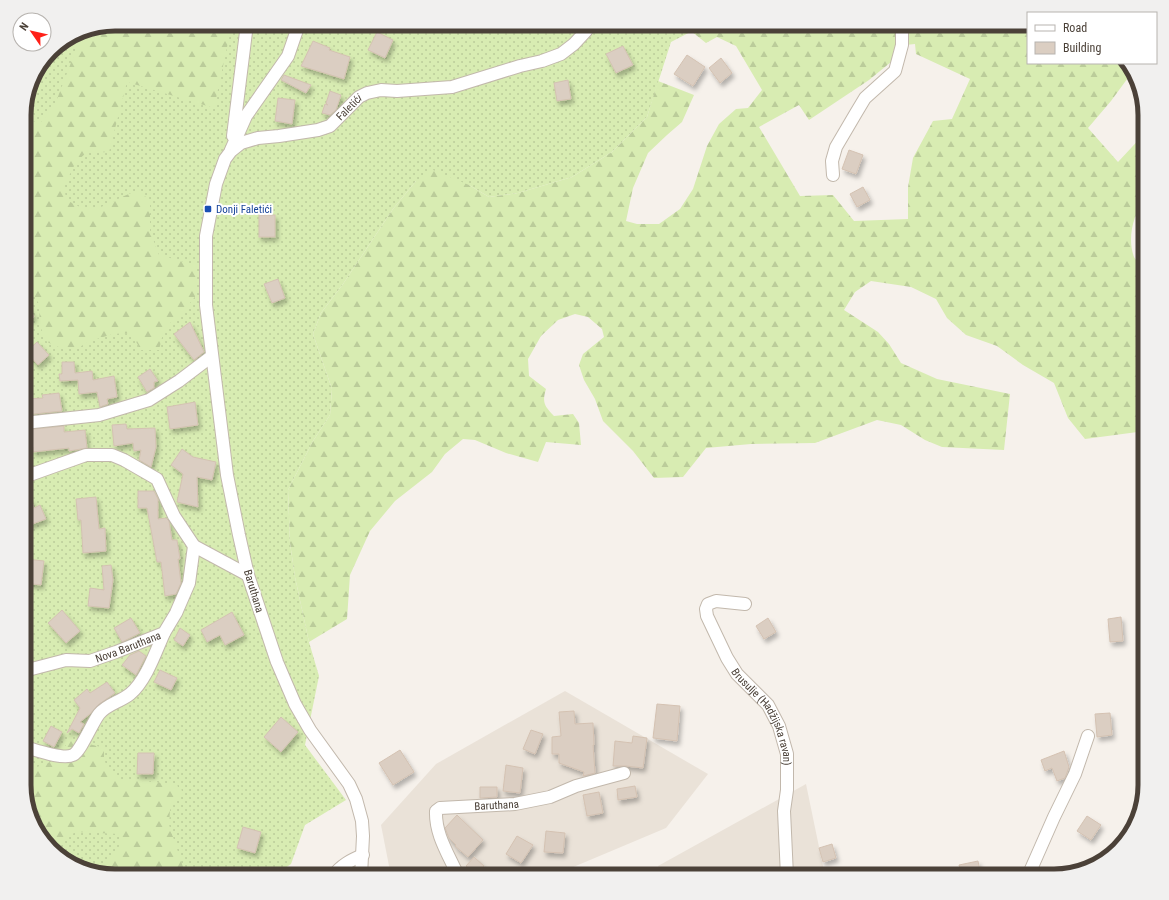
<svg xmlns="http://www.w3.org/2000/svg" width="1169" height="900" font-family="'Roboto Condensed',sans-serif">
  <defs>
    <pattern id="grass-dots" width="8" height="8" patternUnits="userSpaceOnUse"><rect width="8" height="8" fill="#d8ecb2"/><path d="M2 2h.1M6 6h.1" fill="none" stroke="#bbcc9a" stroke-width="1.8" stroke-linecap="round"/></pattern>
    <pattern id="forest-firs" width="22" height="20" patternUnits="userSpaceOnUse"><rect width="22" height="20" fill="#d8ecb2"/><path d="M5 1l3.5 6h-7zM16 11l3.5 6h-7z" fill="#bbcc9a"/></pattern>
    <filter id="shadow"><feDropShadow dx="2.5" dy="4" stdDeviation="2" flood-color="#0004"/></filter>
  </defs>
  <rect width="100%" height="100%" fill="#f6f1eb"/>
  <g fill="#eae2d8">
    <polygon points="565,691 708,774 666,828 552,876 391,876 381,825 436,764"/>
    <polygon points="806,784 825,876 662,876 658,866"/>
  </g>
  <polygon fill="url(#grass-dots)" points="115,24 706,24 671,42 647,117 612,152 572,177 518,193 489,197 469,185 416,181 393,209 343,284 321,313 313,334 332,389 330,415 313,441 288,490 290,543 295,577 309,642 319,676 305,745 346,800 305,825 291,864 273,876 115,876 59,857 33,826 24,791 24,109 33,74 55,47 80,31"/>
  <g fill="url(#forest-firs)" fill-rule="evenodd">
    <path d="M 115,24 L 232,24 L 214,108 L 127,82 L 109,152 L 86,153 L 76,162 L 64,186 L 66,199 C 73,204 82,209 92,209 C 104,210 132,187 141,193 C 144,194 147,199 150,202 L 150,231 L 159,255 L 196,265 L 197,294 L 183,312 L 169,324 L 163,333 L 159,350 L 141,350 L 132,335 L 127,333 L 113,334 L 90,341 L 76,349 L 61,348 L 47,342 L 40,326 L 39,304 L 24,278 L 24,116 L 29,120 L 40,123 L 54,107 L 77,47 L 73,35 L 80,31 Z"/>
    <path d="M 706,24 L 1028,24 L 1028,63 L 1126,63 L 1133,71 L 1111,101 L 1088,128 L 1118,162 L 1145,133 L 1145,199 C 1133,214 1127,239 1134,257 C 1136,261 1142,265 1145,269 L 1145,431 L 1085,439 L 1068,418 L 1054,383 L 1023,365 L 997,346 L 966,335 L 947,318 L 936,299 L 911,287 L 871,281 L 855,292 L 844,310 L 878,332 L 889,344 L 901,363 L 937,379 L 1010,394 L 1004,450 L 942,447 L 925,440 L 901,425 L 877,420 L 815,443 L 751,444 L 706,448 L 683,477 L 654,478 L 633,451 L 603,421 L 595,399 L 584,380 L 579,365 L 583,354 L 604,337 L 602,329 L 588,317 L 575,314 L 558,320 L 541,336 L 528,359 L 529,376 L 546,389 C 542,402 544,406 554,416 L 573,414 L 579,423 L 581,445 L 546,442 L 538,462 L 506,453 L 475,440 L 463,439 L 445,454 L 432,472 L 395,501 L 370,531 L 350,575 L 347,619 L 309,642 L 295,577 L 290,543 L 288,490 L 313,441 L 330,415 L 332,389 L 313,334 L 321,313 L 343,284 L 393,209 L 416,181 L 433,170 L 469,185 L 489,197 L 518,193 L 572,177 L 612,152 L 647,117 L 658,81 L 694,95 L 682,122 L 667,135 L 648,153 L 633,188 L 626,221 L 637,224 L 659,224 L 680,209 L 693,189 L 707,146 L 719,124 L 736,109 L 748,108 L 762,90 L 736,46 L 717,37 L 706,43 L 691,31 ZM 915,44 L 916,54 L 970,79 L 952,119 L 933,121 L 913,158 L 908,187 L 908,219 L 854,221 L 833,195 L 800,196 L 759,127 L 799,105 L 809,120 L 869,80 L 891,62 L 895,46 Z"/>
    <polygon points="71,739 104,748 104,761 119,779 176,784 182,790 170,810 169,825 186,876 115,876 96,870 118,851 121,834 75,832 54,850 33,826 24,791 24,772 53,761"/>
  </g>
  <g fill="#dbcec2" stroke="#d4c2b2" filter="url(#shadow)">
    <polygon points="377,32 393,40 385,58 368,50"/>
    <polygon points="313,41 330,48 329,50 350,57 344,79 301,66"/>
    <polygon points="623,46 633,65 616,73 606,54"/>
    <polygon points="687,55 705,67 693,86 674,74"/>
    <polygon points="721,58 732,73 720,83 709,68"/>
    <polygon points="284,75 311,85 306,93 281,80"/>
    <polygon points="568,80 571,99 557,101 554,83"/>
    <polygon points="330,91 341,95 336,110 330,115 322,113 325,104 328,105 326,103"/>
    <polygon points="278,98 295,100 292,124 275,121"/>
    <polygon points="849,150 863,155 856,174 842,169"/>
    <polygon points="863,187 870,200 857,207 850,194"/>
    <rect x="259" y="215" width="16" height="22"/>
    <polygon points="278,279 285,298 272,303 264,284"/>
    <polygon points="24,299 34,317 24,323"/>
    <polygon points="190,322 204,352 194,360 174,334"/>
    <polygon points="37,342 49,355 38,365 26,352"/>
    <polygon points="62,362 74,362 75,373 92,371 93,380 114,376 117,397 107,399 108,404 100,407 97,392 79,394 78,380 60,381 59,374 62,374"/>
    <polygon points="150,369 158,381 154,382 154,388 147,392 138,377"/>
    <polygon points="59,393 62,411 24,415 24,399 43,398 42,395"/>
    <polygon points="195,402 198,425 170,429 167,407"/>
    <polygon points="126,424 127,429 155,428 156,447 151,467 139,460 141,450 134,451 133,443 114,446 112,425"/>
    <polygon points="64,426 64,432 85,430 87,448 69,451 69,448 33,452 33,447 24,448 24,430"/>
    <polygon points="182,449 193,457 216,462 212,480 197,477 198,507 177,502 183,474 171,465"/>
    <polygon points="138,491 154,491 158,499 158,519 166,518 169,521 172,540 177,540 180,559 178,559 181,583 176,594 165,596 161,562 157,562 147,508 138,508"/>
    <polygon points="96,497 99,529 105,528 106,551 83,553 81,520 78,520 76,499"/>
    <polygon points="31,499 34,508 40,505 46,519 27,526 24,518 24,502"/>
    <polygon points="26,559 44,561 41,585 24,583"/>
    <polygon points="111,565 113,580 109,608 88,606 90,588 104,590 102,566"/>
    <polygon points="62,610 80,631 66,643 48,623"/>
    <polygon points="232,612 244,635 225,645 220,635 207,642 201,630"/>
    <polygon points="1121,617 1123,641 1110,642 1108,619"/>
    <polygon points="131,618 140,633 122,642 114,628"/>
    <polygon points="768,618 776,632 764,639 756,626"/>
    <polygon points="180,628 190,635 183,646 174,640"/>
    <polygon points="139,651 146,656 136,675 122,665 130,655"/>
    <polygon points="160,670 177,678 171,690 154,682"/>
    <polygon points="107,682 115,693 98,705 90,714 80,722 84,724 79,733 72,729 67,733 80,708 74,700 87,689 90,693"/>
    <polygon points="657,704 680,706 677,741 653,738"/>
    <polygon points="574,711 575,724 593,723 594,745 593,745 595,773 583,776 584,772 559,763 559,754 552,754 552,737 561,736 559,712"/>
    <polygon points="1110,713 1112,735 1097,737 1095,714"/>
    <polygon points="281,717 298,732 281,752 264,737"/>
    <polygon points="51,726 62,732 54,747 43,741"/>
    <polygon points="531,730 543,734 535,754 523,749"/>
    <polygon points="633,736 647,738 643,768 626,766 613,766 615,741 632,743"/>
    <polygon points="400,750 414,772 393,785 379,763"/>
    <polygon points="1064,751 1069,767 1065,778 1057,781 1052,768 1045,771 1041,760"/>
    <polygon points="138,753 154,753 153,774 137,774"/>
    <polygon points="506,765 523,768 520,793 503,791"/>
    <polygon points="635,786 637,797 618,800 617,789"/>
    <polygon points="480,787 497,787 497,797 480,798"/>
    <polygon points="599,792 603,813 587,816 583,795"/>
    <polygon points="457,815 483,840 468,857 455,846 456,845 449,838 445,828"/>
    <polygon points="1087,816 1101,825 1091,840 1077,831"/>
    <polygon points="243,827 261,832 255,853 237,848"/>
    <polygon points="546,831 565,833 563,853 544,852"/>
    <polygon points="517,836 533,845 521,863 506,854"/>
    <polygon points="832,844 836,858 823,862 819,848"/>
    <polygon points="474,857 484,866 476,875 466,866"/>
    <polygon points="978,861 981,876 962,876 959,865"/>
    <polygon points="521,867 522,876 496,876 495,870"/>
  </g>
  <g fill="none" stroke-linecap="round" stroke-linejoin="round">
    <g stroke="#c2b8ac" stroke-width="14">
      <g id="minor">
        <polyline points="233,136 247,24"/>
        <polyline points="231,150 246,116 288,56 299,24"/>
        <polyline points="833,175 832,161 836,147 856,113 865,98 895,71 902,45 902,24"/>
        <polyline points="24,423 99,415 149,400 179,381 212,356"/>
        <polyline points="24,477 86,455 112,455 124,460 157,479 174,516 194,546 248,575"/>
        <path id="s1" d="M 745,604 L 716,601 L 708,604 L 706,609 L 707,616 L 727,658 L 737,674 L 768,705 L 779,726 L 787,754 L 787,790 L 784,811 L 787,876"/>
        <path id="s2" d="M 24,671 L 66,660 L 90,661 L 116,652 L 164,633 L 176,613 L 189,583 L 194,546"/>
        <path d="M 25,747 C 36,750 63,760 73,755 C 81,751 92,723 99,714 C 107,704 120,702 130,694 C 146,681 156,651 164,633"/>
        <path d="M 333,876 C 341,865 351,860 363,855"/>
        <path id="s3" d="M 361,876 L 363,836 L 362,821 L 356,799 L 349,784 L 310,730 L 295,704 L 277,662 L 248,575 L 239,535 L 227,475 L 206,305 L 206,236 L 216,184 L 225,159 L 231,151 L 241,143 L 258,138 L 279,136 L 318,130 L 330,126 L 359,97 L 367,93 L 381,90 L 397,91 L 452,87 L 520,66 L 542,61 L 561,54 L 574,44 L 586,31 L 590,24"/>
        <path id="s4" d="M 458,876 C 449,855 435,835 436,811 L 440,808 L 515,804 L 550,797 L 576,786 L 624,773"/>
        <polyline points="1028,876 1054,817 1075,774 1088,736"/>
      </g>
    </g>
    <use href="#minor" stroke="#fff" stroke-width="12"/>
  </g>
  <rect fill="#1a4fb4" stroke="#fff" stroke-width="1.5" x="204" y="205" width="8" height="8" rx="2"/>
  <g text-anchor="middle" stroke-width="4" stroke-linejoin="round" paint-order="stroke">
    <g font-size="11" fill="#4b4138" stroke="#fff">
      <text dy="4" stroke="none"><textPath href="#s3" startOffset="891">Faletići</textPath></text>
      <text transform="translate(254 591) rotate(73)" y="4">Baruthana</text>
      <text dy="4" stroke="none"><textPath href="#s2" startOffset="108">Nova Baruthana</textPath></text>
      <text dy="4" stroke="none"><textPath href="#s1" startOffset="167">Brusulje (Hadžijska ravan)</textPath></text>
      <text dy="4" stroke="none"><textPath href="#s4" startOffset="131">Baruthana</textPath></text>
    </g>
    <g font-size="11" fill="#164399" stroke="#fff" text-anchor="start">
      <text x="216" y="213">Donji Faletići</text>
    </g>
  </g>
  <path d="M0 0H1169V900H0ZM115 31H1054A84 84 0 0 1 1138 115V785A84 84 0 0 1 1054 869H115A84 84 0 0 1 31 785V115A84 84 0 0 1 115 31Z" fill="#f1f0ef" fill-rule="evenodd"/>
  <path fill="none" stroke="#4b4138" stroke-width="5" d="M115 31H1054A84 84 0 0 1 1138 115V785A84 84 0 0 1 1054 869H115A84 84 0 0 1 31 785V115A84 84 0 0 1 115 31Z"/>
  <rect x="1027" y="12" width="130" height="52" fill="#ffffff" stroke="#b7b3af"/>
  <rect x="1035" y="25" width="20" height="6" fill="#ffffff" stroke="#b7b3af"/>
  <text x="1063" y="32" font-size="12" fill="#4b4138">Road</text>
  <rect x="1035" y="42" width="20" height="12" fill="#dbcec2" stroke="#b7b3af"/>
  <text x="1063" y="52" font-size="12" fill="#4b4138">Building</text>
  <g transform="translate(32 32) rotate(304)"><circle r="19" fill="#ffffff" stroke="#b7b3af"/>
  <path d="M0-3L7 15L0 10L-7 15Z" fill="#ff2018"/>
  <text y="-6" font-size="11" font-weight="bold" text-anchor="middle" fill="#4b4138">N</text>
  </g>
</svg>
